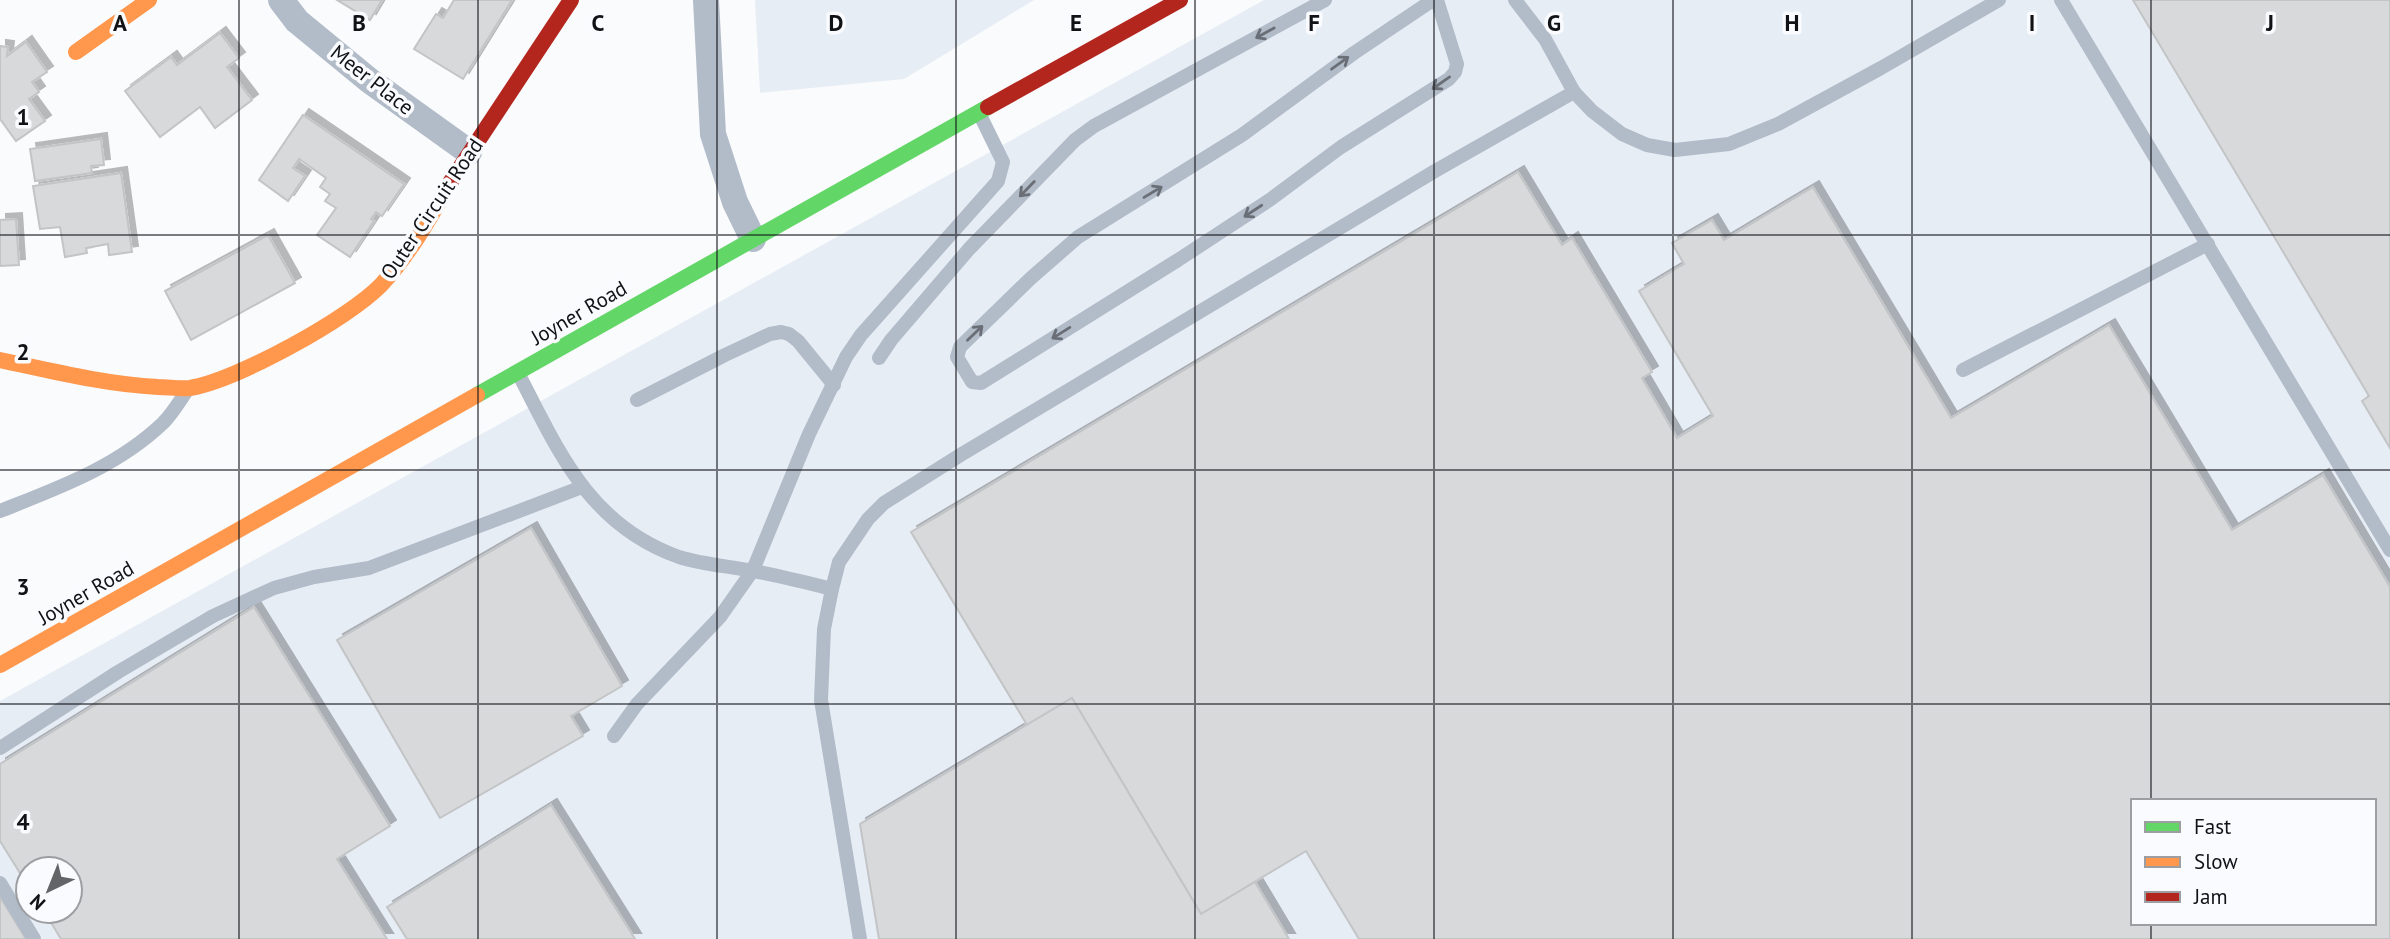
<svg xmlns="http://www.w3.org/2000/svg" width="2390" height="939" font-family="'PT Sans',sans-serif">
  <defs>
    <filter id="shadow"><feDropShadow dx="6" dy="-6" stdDeviation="0" flood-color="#0004"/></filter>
  </defs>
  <rect width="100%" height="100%" fill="#fafbfd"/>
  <g fill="#e7edf5" fill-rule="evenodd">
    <polygon points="755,0 1034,0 904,79 760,93"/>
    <path d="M 1264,0 L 2390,0 L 2390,939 L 0,939 L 0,701 ZM 2133,801 L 2374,801 L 2374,923 L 2133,923 ZM 28,869 L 70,869 L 70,911 L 28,911 Z"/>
  </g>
  <g fill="#d8d9db" stroke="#c3c4c6" stroke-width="2" fill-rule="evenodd" filter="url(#shadow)">
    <polygon points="337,0 382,0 370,20"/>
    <polygon points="454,0 512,0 463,79 414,49 436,14 443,18"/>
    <polygon points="2133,0 2390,0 2390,448 2362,401 2369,396"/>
    <polygon points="220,33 239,58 227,67 252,100 215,128 200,107 160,137 125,91 171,57 177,65"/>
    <polygon points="26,42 47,72 32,82 39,92 29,99 45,121 16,141 0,119 0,46 8,47 7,56"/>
    <polygon points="303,115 404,184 382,216 376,212 371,219 374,221 350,257 317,235 336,208 325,201 330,194 320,187 326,178 299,159 293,168 305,176 288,201 259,180"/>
    <polygon points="101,139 104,165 91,166 92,173 35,181 30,149"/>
    <path d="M 1518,172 L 1562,245 L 1572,238 L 1652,372 L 1642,378 L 1677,438 L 1713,416 L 1639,291 L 1684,264 L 1672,243 L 1712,220 L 1724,240 L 1813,187 L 1951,418 L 2109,325 L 2232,530 L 2323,475 L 2390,587 L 2390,939 L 1359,939 L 1306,851 L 1201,914 L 1072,698 L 1027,725 L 911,532 ZM 2133,801 L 2374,801 L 2374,923 L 2133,923 Z"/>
    <polygon points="121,173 132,252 109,255 108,244 86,248 87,253 65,257 60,227 40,229 33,186"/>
    <polygon points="16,219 19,265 0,266 0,220"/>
    <polygon points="268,235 295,283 191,340 165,291"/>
    <polygon points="531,528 622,686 571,716 583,736 440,818 337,640"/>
    <polygon points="254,607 390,826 337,859 387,939 61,939 44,911 70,911 70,869 28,869 28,886 0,841 0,764"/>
    <polygon points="1072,698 1201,914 1255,882 1289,939 879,939 860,824"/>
    <polygon points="551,805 635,939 407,939 387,907"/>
    <polygon points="0,897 26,939 0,939"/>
  </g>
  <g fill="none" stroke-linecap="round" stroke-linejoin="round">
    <g stroke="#b2bbc8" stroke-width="14">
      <polyline points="1433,0 1354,53 1242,135 1078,237 1031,278 960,347 957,357 972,382 981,383 1178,260 1271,199 1341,147 1449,79 1455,72 1457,64 1437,0"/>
      <polyline points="1515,0 1545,39 1574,92 1592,111 1622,134 1647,145 1675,150 1729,144 1778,124 1881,68 1999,0"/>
      <polyline points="2061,0 2390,550"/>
      <polyline points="879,358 891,340 969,249 1075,140 1094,126 1325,0"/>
      <polyline points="1963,370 2208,244"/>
      <path d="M 518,373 C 559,452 589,525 679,557 C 701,564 726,566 748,570 C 776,575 804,582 832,589"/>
      <polyline points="637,400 725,355 770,334 781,332 789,334 798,341 834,385"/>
      <path d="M 0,511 C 58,488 117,467 163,423 C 172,414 179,402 186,392"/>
      <polyline points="614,736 637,704 720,617 753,570 809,434 846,357 861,335 998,181 1003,162 979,113"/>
      <polyline points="0,748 118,672 213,616 274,588 314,577 369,568 582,487"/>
      <polyline points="0,883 34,939"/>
      <polyline points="860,939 821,700 824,629 832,589 839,562 868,519 884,503 962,454 1435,171 1574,92"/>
    </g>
    <g stroke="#b2bbc8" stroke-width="26">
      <polyline points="281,0 297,21 370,81 469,152"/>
      <polyline points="706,0 713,134 735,202 753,239"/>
    </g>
    <polyline stroke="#63d668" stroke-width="16" points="477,395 988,107"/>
    <g stroke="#ff974d" stroke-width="16">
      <polyline points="76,52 149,0"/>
      <path d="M 0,360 C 52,371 104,384 158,387 C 168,387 180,389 190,388 C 237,380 348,319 381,285 C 409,255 430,218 450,183"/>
      <polyline points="0,665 477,395"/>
    </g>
    <g stroke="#b3261e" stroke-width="16">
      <polyline points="988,107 1180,0"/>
      <polyline points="450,183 571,0"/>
    </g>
  </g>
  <defs><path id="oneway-shaft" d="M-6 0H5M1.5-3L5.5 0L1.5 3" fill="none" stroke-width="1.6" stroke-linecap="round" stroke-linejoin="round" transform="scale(1.75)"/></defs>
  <g stroke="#6a6f77">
    <use href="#oneway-shaft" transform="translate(1265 33) rotate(151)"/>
    <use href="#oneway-shaft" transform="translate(1340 63) rotate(-36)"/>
    <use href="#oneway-shaft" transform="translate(1441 83) rotate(145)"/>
    <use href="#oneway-shaft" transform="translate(1027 189) rotate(134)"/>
    <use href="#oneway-shaft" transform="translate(1153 192) rotate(-31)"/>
    <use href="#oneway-shaft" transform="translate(1253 211) rotate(147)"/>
    <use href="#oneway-shaft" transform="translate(975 333) rotate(-44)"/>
    <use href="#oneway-shaft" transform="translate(1061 333) rotate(148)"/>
  </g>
  <path fill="none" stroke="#111215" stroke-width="2" stroke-opacity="0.55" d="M 239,0 L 239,939M 478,0 L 478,939M 717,0 L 717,939M 956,0 L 956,939M 1195,0 L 1195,939M 1434,0 L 1434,939M 1673,0 L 1673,939M 1912,0 L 1912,939M 2151,0 L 2151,801M 0,235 L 2390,235M 0,470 L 2390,470M 0,704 L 2390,704M 2151,923 L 2151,939"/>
  <g text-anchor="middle" stroke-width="7" stroke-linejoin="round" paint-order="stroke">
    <g font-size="21" fill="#111215" stroke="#f9fbfe">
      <text transform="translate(372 80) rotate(38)" y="7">Meer Place</text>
      <text transform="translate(432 209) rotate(-56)" y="7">Outer Circuit Road</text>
      <text transform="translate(579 313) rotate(-30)" y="7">Joyner Road</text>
      <text transform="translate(86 593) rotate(-30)" y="7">Joyner Road</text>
    </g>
  </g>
  <g font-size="23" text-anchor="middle" font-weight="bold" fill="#111215" stroke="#f9fbfe" stroke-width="7" stroke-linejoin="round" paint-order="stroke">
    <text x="120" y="31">A</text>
    <text x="359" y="31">B</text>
    <text x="598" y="31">C</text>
    <text x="836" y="31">D</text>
    <text x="1076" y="31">E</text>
    <text x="1314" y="31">F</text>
    <text x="1554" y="31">G</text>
    <text x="1792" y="31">H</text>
    <text x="2032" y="31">I</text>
    <text x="2270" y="31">J</text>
    <text x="23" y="125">1</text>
    <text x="23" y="360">2</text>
    <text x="23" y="595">3</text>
    <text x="23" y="830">4</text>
  </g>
  <rect x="2131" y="799" width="245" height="126" fill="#f9fbfe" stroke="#9c9ea1" stroke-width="2"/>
  <rect x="2145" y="822" width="35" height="10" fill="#63d668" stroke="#9c9ea1" stroke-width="2"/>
  <text x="2194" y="834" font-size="21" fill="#111215">Fast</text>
  <rect x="2145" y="857" width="35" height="10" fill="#ff974d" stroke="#9c9ea1" stroke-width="2"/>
  <text x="2194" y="869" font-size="21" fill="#111215">Slow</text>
  <rect x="2145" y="892" width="35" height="10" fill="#b3261e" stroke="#9c9ea1" stroke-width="2"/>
  <text x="2194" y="904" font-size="21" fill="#111215">Jam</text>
  <g transform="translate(49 890) rotate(223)"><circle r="33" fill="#f9fbfe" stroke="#9c9ea1" stroke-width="2"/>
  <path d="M0-5L12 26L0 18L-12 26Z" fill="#636466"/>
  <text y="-10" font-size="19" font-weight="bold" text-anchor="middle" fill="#111215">N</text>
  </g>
</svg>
